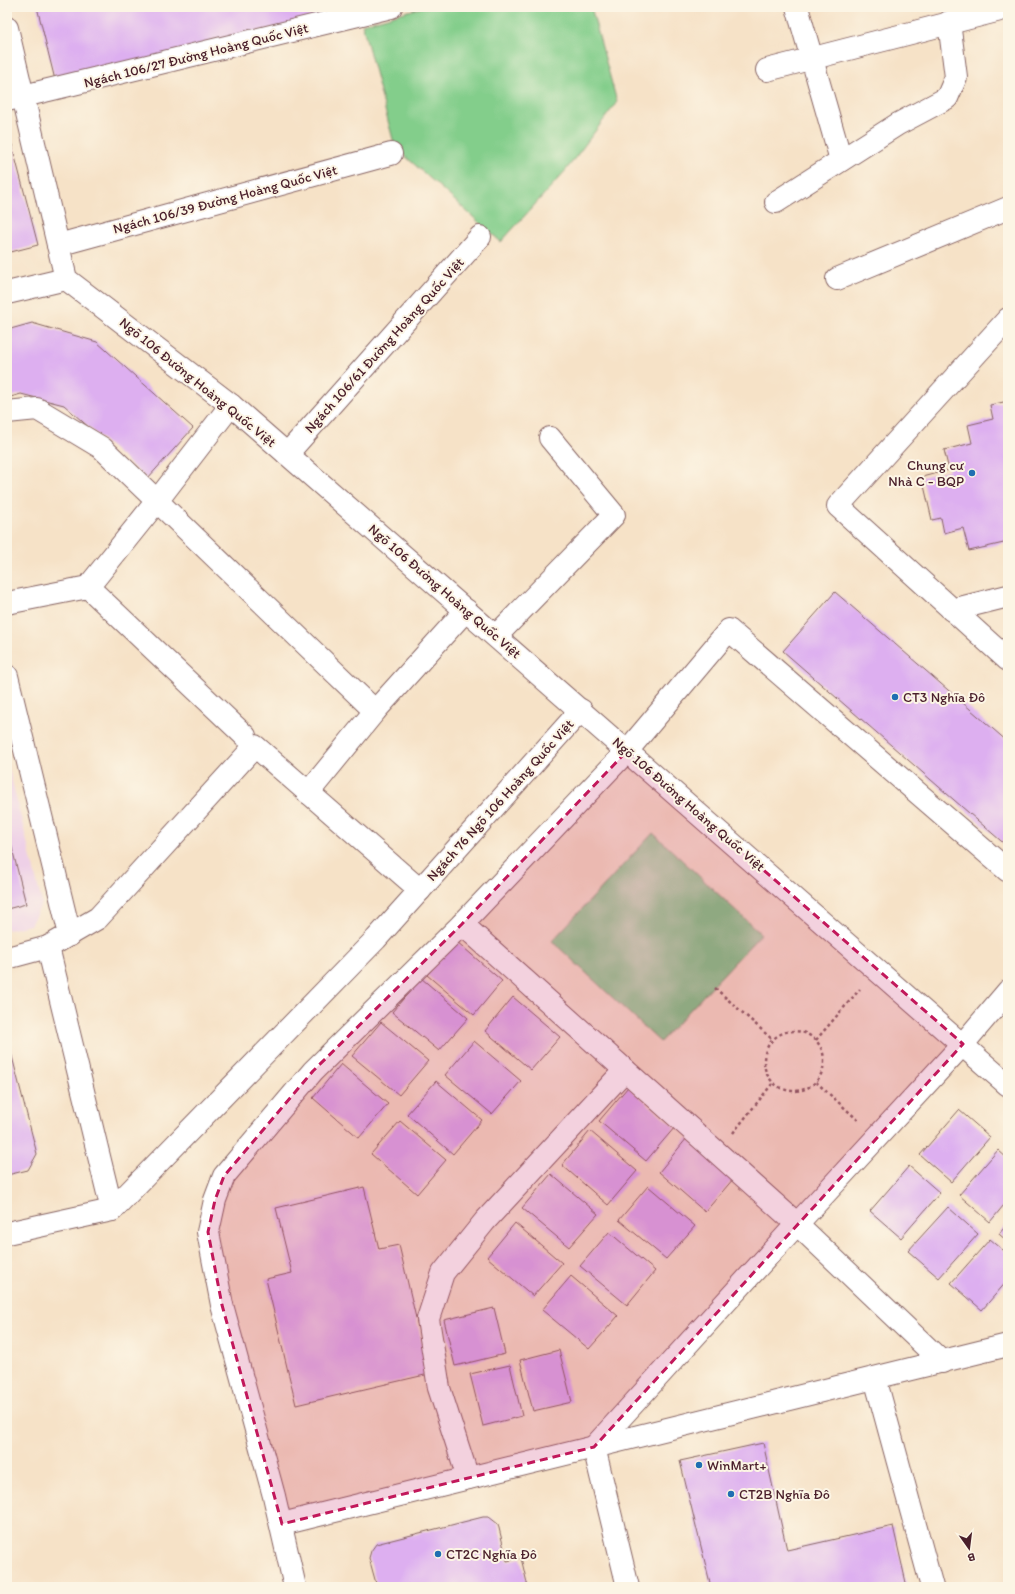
<svg xmlns="http://www.w3.org/2000/svg" width="1015" height="1594" font-family="Itim,sans-serif">
  <rect width="100%" height="100%" fill="#fcf5e5"/>
  <filter id="ink" filterUnits="userSpaceOnUse"><feTurbulence type="fractalNoise" baseFrequency=".025" numOctaves="2"/><feDisplacementMap in="SourceGraphic" scale="8" xChannelSelector="R" yChannelSelector="G"/><feConvolveMatrix kernelMatrix="1 2 1 2 8 2 1 2 1" color-interpolation-filters="sRGB"/></filter>
  <filter id="wash" filterUnits="userSpaceOnUse"><feTurbulence type="fractalNoise" baseFrequency=".012" numOctaves="4" result="noise"/><feDisplacementMap in="SourceGraphic" scale="16" xChannelSelector="R" yChannelSelector="G"/><feGaussianBlur stdDeviation="0.9" result="paint"/><feColorMatrix in="noise" values="0 0 0 0 0 0 0 0 0 0 0 0 0 0 0 0 0 1.4 0 .05"/><feComposite in="paint" operator="in"/></filter>
  <g filter="url(#wash)">
    <rect width="100%" height="100%" fill="#f6e2c7"/>
    <polygon fill="#eed0e7" points="7,761 42,903 30,925 7,930"/>
    <g fill="#83ce8b" stroke="#66765b">
      <polygon points="423,7 591,7 617,102 566,170 501,242 395,147 362,24"/>
      <polygon points="653,833 761,934 660,1042 552,941"/>
    </g>
    <g id="blocks">
      <g fill="#ddaff0">
        <polygon points="37,7 355,7 56,84"/>
        <polygon points="7,126 38,245 7,253"/>
        <polygon points="32,323 97,342 193,428 147,479 64,405 21,394 7,398 7,330"/>
        <polygon points="1008,401 1008,542 969,551 963,528 944,533 941,518 932,520 922,477 949,470 944,450 972,443 968,425 993,419 990,405"/>
        <polygon points="835,592 1008,742 1008,847 783,651"/>
        <polygon points="7,840 10,840 26,904 7,909"/>
        <polygon points="456,941 502,981 474,1015 427,975"/>
        <polygon points="421,978 468,1018 439,1051 392,1012"/>
        <polygon points="513,997 560,1037 531,1070 485,1031"/>
        <polygon points="381,1022 428,1061 399,1095 352,1056"/>
        <polygon points="7,1037 37,1154 28,1170 7,1175"/>
        <polygon points="474,1041 521,1081 492,1114 445,1075"/>
        <polygon points="341,1064 388,1104 359,1138 313,1098"/>
        <polygon points="436,1081 482,1120 453,1154 407,1114"/>
        <polygon points="628,1087 675,1127 646,1161 599,1121"/>
        <polygon points="959,1110 990,1137 951,1182 920,1155"/>
        <polygon points="400,1121 446,1160 417,1194 371,1154"/>
        <polygon points="590,1131 637,1171 608,1205 562,1165"/>
        <polygon points="687,1138 734,1178 705,1212 659,1172"/>
        <polygon points="998,1150 1008,1159 1008,1200 990,1222 959,1195"/>
        <polygon points="909,1166 940,1193 901,1238 870,1211"/>
        <polygon points="551,1174 598,1214 569,1247 522,1208"/>
        <polygon points="648,1186 695,1226 666,1259 619,1220"/>
        <polygon points="364,1187 379,1249 399,1245 429,1374 296,1405 266,1279 292,1273 276,1208"/>
        <polygon points="948,1207 978,1234 939,1278 908,1251"/>
        <polygon points="515,1223 562,1263 533,1296 487,1257"/>
        <polygon points="1008,1223 1008,1242 999,1234"/>
        <polygon points="609,1232 655,1271 627,1305 580,1266"/>
        <polygon points="990,1239 1008,1254 1008,1280 982,1310 951,1283"/>
        <polygon points="571,1276 618,1316 589,1349 542,1310"/>
        <polygon points="494,1308 505,1354 455,1366 444,1320"/>
        <polygon points="559,1350 572,1402 533,1411 520,1360"/>
        <polygon points="510,1365 522,1416 483,1426 470,1374"/>
        <polygon points="763,1443 787,1550 893,1526 907,1587 711,1587 680,1461"/>
        <polygon points="483,1517 489,1517 498,1524 507,1561 521,1558 528,1587 377,1587 369,1558 371,1551 376,1544"/>
      </g>
    </g>
  </g>
  <g filter="url(#ink)">
    <use href="#blocks" fill-opacity="0" stroke="#866362" stroke-width="1"/>
    <g fill="none" stroke-linecap="round" stroke-linejoin="round">
      <g stroke="#866362" stroke-width="24">
        <g id="minor">
          <polyline points="797,7 841,160"/>
          <polyline points="7,28 66,279 231,405 1008,1085"/>
          <polyline points="767,70 1008,8"/>
          <polyline points="7,100 391,7"/>
          <polyline points="776,202 898,124 947,98 956,77 949,22"/>
          <polyline points="58,245 391,154"/>
          <polyline points="837,279 1008,208"/>
          <polyline points="7,293 66,279"/>
          <polyline points="1008,319 838,506 1008,660"/>
          <polyline points="7,412 37,409 102,448 375,711"/>
          <polyline points="287,454 480,237"/>
          <polyline points="88,587 157,501 231,405"/>
          <polyline points="88,587 245,736"/>
          <polyline points="7,603 88,587"/>
          <polyline points="952,610 1008,596"/>
          <polyline points="496,636 614,515 550,438"/>
          <polyline points="7,676 70,935"/>
          <polyline points="308,793 375,711 466,610"/>
          <polyline points="420,890 581,710"/>
          <polyline points="462,924 797,1224 942,1362"/>
          <polyline points="48,947 112,1210"/>
          <polyline points="7,958 48,947 98,918 255,746 420,890 376,939 112,1210 7,1233"/>
          <polyline points="875,1378 932,1587"/>
          <polyline points="468,1478 439,1388 428,1319 443,1273 485,1221 625,1070"/>
          <polyline points="282,1524 1008,1345"/>
          <polyline points="295,1587 274,1496 222,1305 208,1232 215,1200 224,1176 313,1071 462,924 627,751 729,630 1008,871"/>
          <polyline points="628,1587 594,1447 797,1224 963,1044 1008,991"/>
        </g>
      </g>
      <g stroke="#866362" stroke-width="2.5" stroke-dasharray="3 3" stroke-linecap="butt">
        <polyline points="715,988 773,1040"/>
        <circle cx="794" cy="1061" r="30"/>
        <polyline points="816,1040 860,989"/>
        <polyline points="816,1082 859,1121"/>
        <polyline points="733,1133 772,1084"/>
      </g>
      <use href="#minor" stroke="#fff" stroke-width="22"/>
    </g>
  </g>
  <path fill="#c2185b" fill-opacity="0.2" stroke="#c2185b" stroke-width="3" stroke-dasharray="8 5" stroke-linejoin="round" d="M 627,751 L 963,1044 L 594,1447 L 282,1524 L 222,1305 L 208,1232 L 215,1200 L 224,1176 L 313,1071 L 462,924 Z"/>
  <g fill="#1f6fb2" stroke="#fcf5e5" stroke-width="1.5">
    <circle cx="972" cy="473" r="4"/>
    <circle cx="895" cy="697" r="4"/>
    <circle cx="699" cy="1465" r="4"/>
    <circle cx="731" cy="1494" r="4"/>
    <circle cx="438" cy="1554" r="4"/>
  </g>
  <g text-anchor="middle" stroke-width="4" stroke-linejoin="round" paint-order="stroke">
    <g font-size="14" fill="#4a1f2b" stroke="#fcf5e5">
      <text transform="translate(196 55) rotate(-14)" y="5">Ngách 106/27 Đường Hoàng Quốc Việt</text>
      <text transform="translate(225 199) rotate(-15)" y="5">Ngách 106/39 Đường Hoàng Quốc Việt</text>
      <text transform="translate(384 345) rotate(-48)" y="5">Ngách 106/61 Đường Hoàng Quốc Việt</text>
      <text transform="translate(198 382) rotate(39)" y="5">Ngõ 106 Đường Hoàng Quốc Việt</text>
      <text transform="translate(445 591) rotate(41)" y="5">Ngõ 106 Đường Hoàng Quốc Việt</text>
      <text transform="translate(500 800) rotate(-48)" y="5">Ngách 76 Ngõ 106 Hoàng Quốc Việt</text>
      <text transform="translate(689 804) rotate(41)" y="5">Ngõ 106 Đường Hoàng Quốc Việt</text>
    </g>
    <g font-size="14" fill="#4a1f2b" stroke="#fcf5e5" text-anchor="start">
      <text x="964" y="470" text-anchor="end">Chung cư<tspan x="964" dy="16">Nhà C - BQP</tspan></text>
      <text x="903" y="702">CT3 Nghĩa Đô</text>
      <text x="707" y="1470">WinMart+</text>
      <text x="739" y="1499">CT2B Nghĩa Đô</text>
      <text x="446" y="1559">CT2C Nghĩa Đô</text>
    </g>
  </g>
  <rect width="1015" height="1594" fill="none" stroke="#fcf5e5" stroke-width="24"/>
  <g transform="translate(969 1548) rotate(166)" stroke="#fcf5e5" stroke-width="3" paint-order="stroke">
  <path d="M0-3L7 15L0 10L-7 15Z" fill="#4a1f2b"/>
  <text y="-6" font-size="11" font-weight="bold" text-anchor="middle" fill="#4a1f2b">B</text>
  </g>
</svg>
